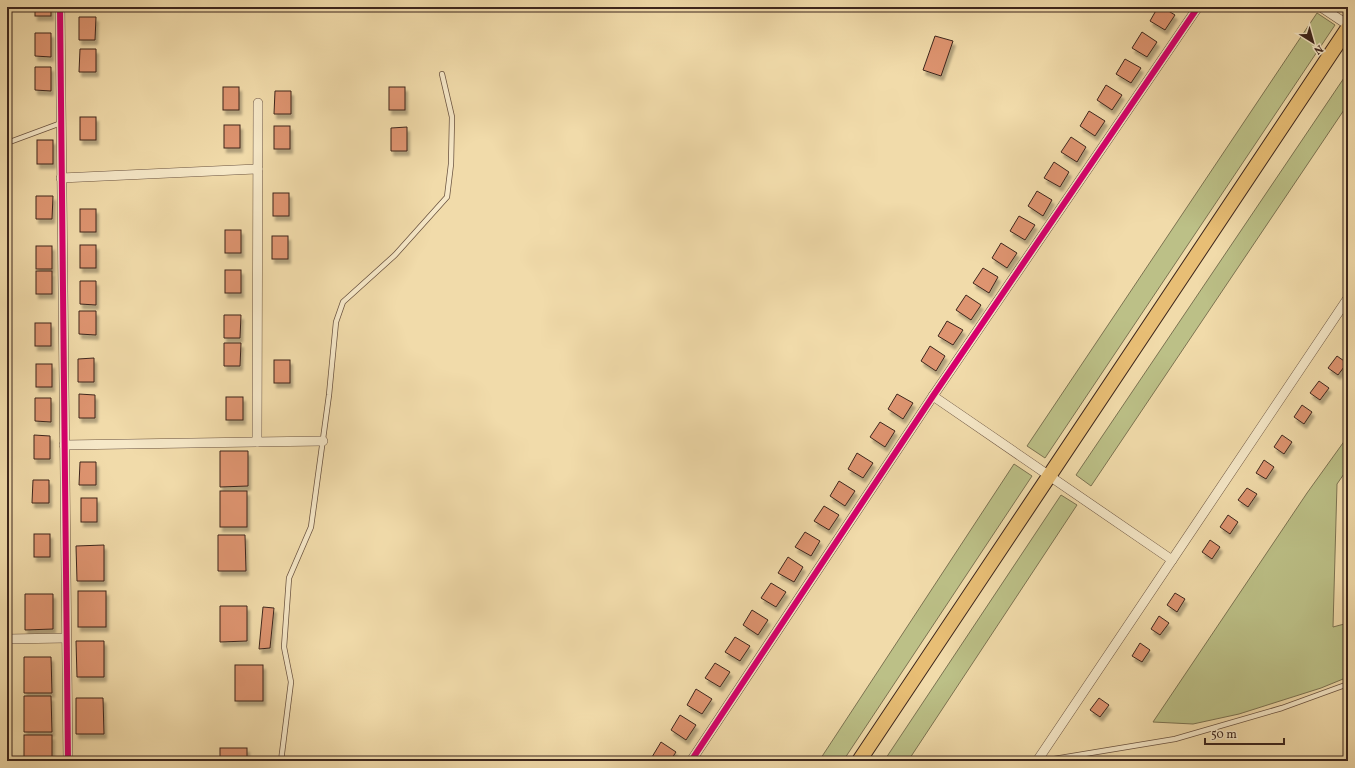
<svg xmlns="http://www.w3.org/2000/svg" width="1355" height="768" font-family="Vollkorn,serif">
  <defs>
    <filter id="shadow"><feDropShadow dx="2.5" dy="4.5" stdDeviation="1" flood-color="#0004"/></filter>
  </defs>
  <rect width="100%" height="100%" fill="#f1dbaa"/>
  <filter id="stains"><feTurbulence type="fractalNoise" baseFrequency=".005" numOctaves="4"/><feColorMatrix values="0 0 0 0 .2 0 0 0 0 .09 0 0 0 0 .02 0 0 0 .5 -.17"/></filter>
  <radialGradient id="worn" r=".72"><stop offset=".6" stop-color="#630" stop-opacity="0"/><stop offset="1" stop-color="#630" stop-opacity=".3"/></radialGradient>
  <g fill="#bcc087" stroke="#7c7352">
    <polygon points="1317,13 1335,25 1045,458 1027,446"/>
    <polygon points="1348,72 1348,104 1091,486 1076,475"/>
    <polygon points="1348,436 1348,468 1337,484 1333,627 1348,623 1348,677 1321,688 1239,714 1193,724 1153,722 1307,493"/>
    <polygon points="1014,464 1032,476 843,761 819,761"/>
    <polygon points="1061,495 1077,505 908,761 884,761"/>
  </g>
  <g fill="#de946f" stroke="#3d261d" filter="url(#shadow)">
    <rect x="35" y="7" width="16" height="9"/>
    <polygon points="1158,7 1162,7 1175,15 1165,30 1150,21"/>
    <polygon points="79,17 96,17 95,40 79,40"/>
    <polygon points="1142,32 1157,42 1147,57 1132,48"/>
    <polygon points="35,33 51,33 51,57 35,56"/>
    <polygon points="935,36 953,41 941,76 923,70"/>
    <polygon points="80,49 96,49 96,72 79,72"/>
    <polygon points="1125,59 1141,68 1131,83 1116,74"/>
    <polygon points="35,67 51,67 51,91 35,90"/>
    <polygon points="1106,85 1122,95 1112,110 1097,100"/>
    <rect x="223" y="87" width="16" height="23"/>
    <rect x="389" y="87" width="16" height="23"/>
    <polygon points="275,91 291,91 291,114 274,114"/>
    <polygon points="1089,111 1105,121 1095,136 1080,126"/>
    <rect x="80" y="117" width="16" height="23"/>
    <rect x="224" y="125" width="16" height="23"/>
    <rect x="274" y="126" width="16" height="23"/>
    <polygon points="407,127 407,151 391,151 391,128"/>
    <polygon points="1071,137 1086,147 1077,162 1061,152"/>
    <rect x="37" y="140" width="16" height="24"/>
    <polygon points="1054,162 1069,172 1060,187 1044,178"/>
    <polygon points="1037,191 1052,200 1043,216 1028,206"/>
    <rect x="273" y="193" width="16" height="23"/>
    <polygon points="36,196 53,196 52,219 36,219"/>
    <rect x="80" y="209" width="16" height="23"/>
    <polygon points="1019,216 1035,225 1025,240 1010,231"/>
    <rect x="225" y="230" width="16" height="23"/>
    <rect x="272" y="236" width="16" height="23"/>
    <polygon points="1001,243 1017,253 1007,268 992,258"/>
    <rect x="80" y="245" width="16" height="23"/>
    <rect x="36" y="246" width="16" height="23"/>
    <polygon points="983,268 998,277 989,293 973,283"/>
    <rect x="225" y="270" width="16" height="23"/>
    <rect x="36" y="271" width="16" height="23"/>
    <polygon points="80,281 96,281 96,305 80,304"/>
    <polygon points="966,295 981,305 971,320 956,310"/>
    <polygon points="79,311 96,311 96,335 79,334"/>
    <polygon points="224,315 241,315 240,338 224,338"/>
    <polygon points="947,321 963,330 953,345 938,336"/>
    <rect x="35" y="323" width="16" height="23"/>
    <polygon points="224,343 241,343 240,366 224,366"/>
    <polygon points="930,346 945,356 936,371 921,361"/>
    <polygon points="1337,356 1347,363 1338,375 1328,368"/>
    <polygon points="94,358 94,382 78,382 78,359"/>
    <rect x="274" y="360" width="16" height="23"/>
    <rect x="36" y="364" width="16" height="23"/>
    <polygon points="1319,381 1329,388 1320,400 1310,393"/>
    <polygon points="79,394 95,395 95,418 79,418"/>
    <polygon points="897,394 913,403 903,419 888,409"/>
    <rect x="226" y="397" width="17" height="23"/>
    <polygon points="35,398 51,398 51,422 35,421"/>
    <polygon points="1302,405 1312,412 1304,424 1294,417"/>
    <polygon points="880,422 895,431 885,447 870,437"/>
    <polygon points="34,435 50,436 50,459 34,459"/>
    <polygon points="1282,435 1292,442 1284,454 1274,447"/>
    <polygon points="220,451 248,451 248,486 220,487"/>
    <polygon points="857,453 873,463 863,478 848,469"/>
    <polygon points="1264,460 1274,467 1266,479 1256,473"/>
    <polygon points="80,462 96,462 96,485 79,485"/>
    <polygon points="33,480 49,480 49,503 32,503"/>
    <polygon points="839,481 855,491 845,506 830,496"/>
    <polygon points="1247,488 1257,494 1248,507 1238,500"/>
    <rect x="220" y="491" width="27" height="36"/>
    <rect x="81" y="498" width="16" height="24"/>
    <polygon points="824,506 839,515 829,530 814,521"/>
    <polygon points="1228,515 1238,522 1230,534 1220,527"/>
    <polygon points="805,532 820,541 811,556 795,547"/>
    <rect x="34" y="534" width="16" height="23"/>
    <polygon points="218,535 245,535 246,571 218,571"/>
    <polygon points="1210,540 1220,547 1212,559 1202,552"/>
    <polygon points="104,545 104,581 77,581 76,546"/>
    <polygon points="788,557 803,567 794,582 778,573"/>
    <polygon points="771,583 786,592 776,607 761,598"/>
    <rect x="78" y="591" width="28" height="36"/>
    <polygon points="1175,593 1185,599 1177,612 1167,605"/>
    <polygon points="25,594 53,594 53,629 25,630"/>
    <polygon points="220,606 247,606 247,641 220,642"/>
    <polygon points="263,607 274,608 270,648 259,649"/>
    <polygon points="752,610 768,620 758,635 743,625"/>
    <polygon points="1159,616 1169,623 1160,635 1151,629"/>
    <polygon points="735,637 750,646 740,661 725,652"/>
    <polygon points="76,641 104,641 104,677 77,677"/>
    <polygon points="1140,643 1150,650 1142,662 1132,656"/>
    <polygon points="24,657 51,657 52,693 24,693"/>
    <polygon points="715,663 730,672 720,687 705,678"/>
    <rect x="235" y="665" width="28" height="36"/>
    <polygon points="696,689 712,699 702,714 687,705"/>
    <polygon points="24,696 51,696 52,732 24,732"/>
    <polygon points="76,698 103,698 104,734 76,734"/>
    <polygon points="1099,698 1109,705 1100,717 1090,710"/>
    <polygon points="680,715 696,725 686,740 671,730"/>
    <rect x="24" y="735" width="28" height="26"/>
    <polygon points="661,742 676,752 670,761 658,761 652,757"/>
    <rect x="220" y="748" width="27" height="13"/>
  </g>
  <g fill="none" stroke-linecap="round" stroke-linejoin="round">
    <g stroke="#6a5340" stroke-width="6">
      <g id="lane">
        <polyline points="7,143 61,123"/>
        <polyline points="281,761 291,682 284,647 289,578 311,527 329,395 336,322 343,302 395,255 447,197 451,164 452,117 442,74"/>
        <polyline points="1042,761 1175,739 1282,708 1348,684"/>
      </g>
    </g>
    <g stroke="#6a5340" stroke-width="10">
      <g id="street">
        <polyline points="60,7 68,761"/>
        <polyline points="1321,7 1348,25"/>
        <polyline points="61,178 258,169"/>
        <polyline points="933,396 1172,560"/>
        <polyline points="257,442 258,103"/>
        <polyline points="64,445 323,441"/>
        <polyline points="7,639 66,638"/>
        <polyline points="691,761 933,396 1198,7"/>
        <polyline points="1037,761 1348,298"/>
      </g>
    </g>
    <g stroke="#3d261d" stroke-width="16">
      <polyline id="primary" points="859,761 1348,28"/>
    </g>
    <use href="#lane" stroke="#f6e8c8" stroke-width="4.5"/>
    <use href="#street" stroke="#f6e8c8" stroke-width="9"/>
    <use href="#primary" stroke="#e8be75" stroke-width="14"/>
    <g stroke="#f6e8c8" stroke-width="8">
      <g id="cycleway">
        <polyline points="60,7 68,761"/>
        <polyline points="691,761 933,396 1198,7"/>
      </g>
    </g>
    <use href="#cycleway" stroke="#d6006c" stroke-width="6"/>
  </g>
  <rect width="1355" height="768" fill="none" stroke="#f1dbaa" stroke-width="24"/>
  <rect x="8" y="8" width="1339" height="752" fill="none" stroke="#3d261d" stroke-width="2"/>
  <rect x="12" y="12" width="1331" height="744" fill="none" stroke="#3d261d"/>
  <g transform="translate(1313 42) rotate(143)" stroke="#f6e8c8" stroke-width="3" paint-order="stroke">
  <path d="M0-3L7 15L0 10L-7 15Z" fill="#3d261d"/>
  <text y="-6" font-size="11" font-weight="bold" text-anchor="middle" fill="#3d261d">N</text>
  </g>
  <path d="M1205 738v6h79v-6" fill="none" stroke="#3d261d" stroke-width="2"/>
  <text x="1211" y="738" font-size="12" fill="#3d261d" stroke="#f6e8c8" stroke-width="3" paint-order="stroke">50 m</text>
  <rect width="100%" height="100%" filter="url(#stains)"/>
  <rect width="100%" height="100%" fill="url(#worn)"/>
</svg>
